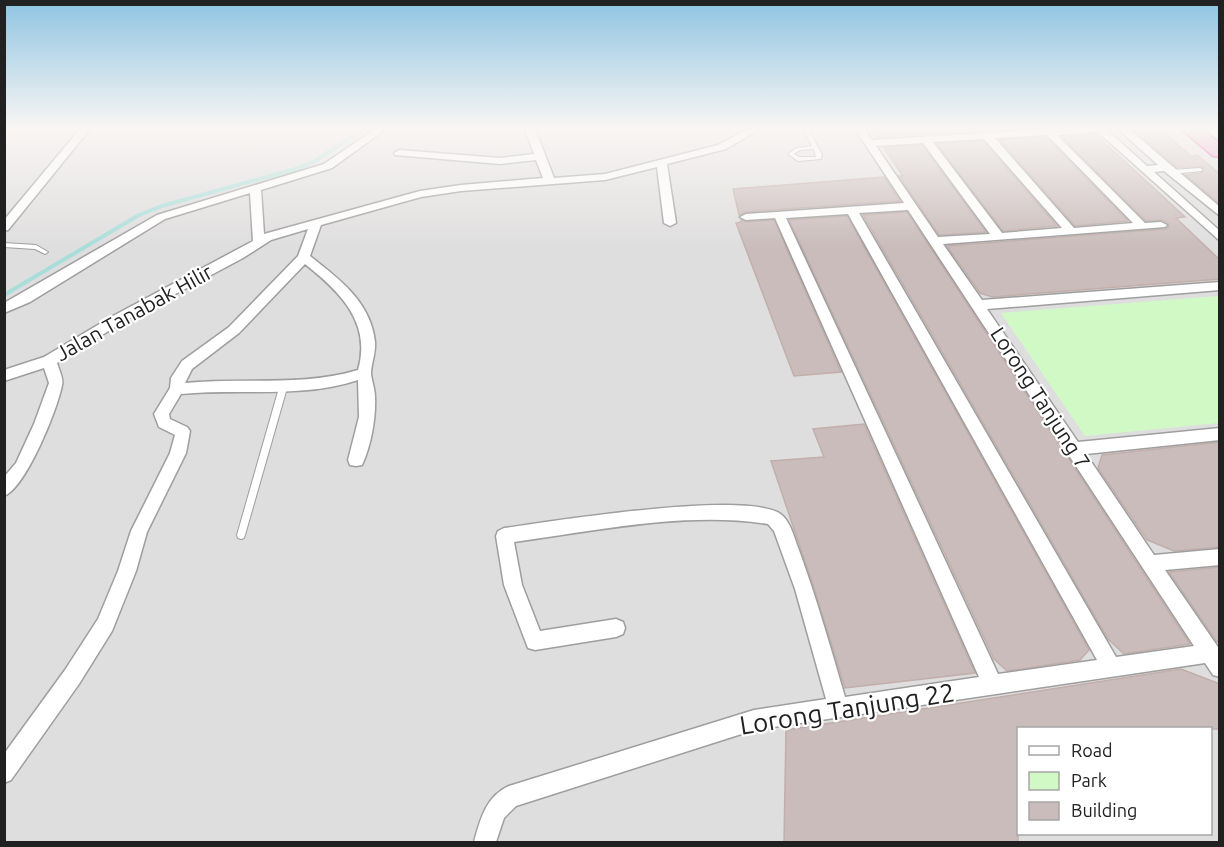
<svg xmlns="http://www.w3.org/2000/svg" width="1224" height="847" font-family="Ubuntu,sans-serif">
  <rect width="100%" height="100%" fill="#f1ebe7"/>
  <path fill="#dfdede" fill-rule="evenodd" d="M 5,129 L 1219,129 L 1219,842 L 5,842 ZM 1018,728 L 1210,728 L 1210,834 L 1018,834 Z"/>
  <polygon fill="#d1f9c6" points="1219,296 1219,423 1085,436 1001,313"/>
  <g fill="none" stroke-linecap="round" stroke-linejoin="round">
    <polyline stroke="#a9ddda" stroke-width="4" points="4,295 139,215 162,206 299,168 315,161 363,129"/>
  </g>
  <g fill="#c9bcbb" stroke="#c2aeaa" stroke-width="1.5">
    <polygon points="871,129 1022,129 877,137"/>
    <polygon points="1132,129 1160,129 1191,156 1197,155 1220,174 1220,204 1186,175 1202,173 1203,167 1177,167"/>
    <polygon points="1095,134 1185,217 1176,218 1220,260 1220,279 992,297 980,293 947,246 1165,229 1169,227 1168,223 1162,220 1146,221 1062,137"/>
    <polygon points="1046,137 1128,221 1075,226 1000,140"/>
    <polygon points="983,141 1057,226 1003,231 937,144"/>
    <polygon points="922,145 986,232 939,235 899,176 903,176 884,148"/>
    <polygon points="884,177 900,201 746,212 739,215 733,189"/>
    <polygon points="907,212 1190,644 1124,654 1108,639 863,215"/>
    <polygon points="847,216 1089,650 1080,660 1007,671 994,659 789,220"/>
    <polygon points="741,220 746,222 774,220 841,372 794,376 736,223 741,222"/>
    <polygon points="864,424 975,673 845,688 814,588 771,461 824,457 813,429"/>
    <polygon points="1220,442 1220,547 1174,551 1147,540 1098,468 1102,455"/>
    <polygon points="1220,567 1220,642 1217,642 1169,572"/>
    <polygon points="1181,669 1220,684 1220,729 1018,729 1018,843 784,843 786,730"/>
  </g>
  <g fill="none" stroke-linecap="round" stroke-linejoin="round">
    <g stroke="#9e9e9e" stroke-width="2">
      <g id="lane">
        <path d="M 804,129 L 808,129 L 822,154 L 821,159 L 798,161 L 788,154 L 797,148 L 812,146 ZM 814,149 L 816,157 L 799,157 L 794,154 L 800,150 Z"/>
        <polygon points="1200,168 1202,169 1202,171 1172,174 1169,172 1172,170"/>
        <polygon points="4,243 36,245 48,252 45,254 35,249 4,247"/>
        <polygon points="283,385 287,388 245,535 244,538 241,539 238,538 237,535 279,388"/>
      </g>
    </g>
    <g stroke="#9e9e9e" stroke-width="3">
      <g id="street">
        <polygon points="80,129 90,129 8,230 4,231 4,220"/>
        <path d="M 375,129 L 386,129 L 332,168 L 261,190 L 264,234 L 420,191 L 461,185 L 543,178 L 536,160 L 500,164 L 395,155 L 394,153 L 399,150 L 500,158 L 534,154 L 525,129 L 535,129 L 554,178 L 605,174 L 718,145 L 748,129 L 760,129 L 726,149 L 667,164 L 676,223 L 670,226 L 664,223 L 657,167 L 605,180 L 461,191 L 421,197 L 321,225 L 310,256 C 339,279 371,302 375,342 C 376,353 371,364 371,374 C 372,382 375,389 375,397 C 376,418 371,446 362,465 L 356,466 L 350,465 L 348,460 L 359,417 L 358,380 C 301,399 241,388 181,394 L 169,414 L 170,419 L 187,427 L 190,431 L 186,453 L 147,532 L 136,571 L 112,631 L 79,684 L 11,780 L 4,783 L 4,754 L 65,670 L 98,619 L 118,571 L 131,531 L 170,453 L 175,435 L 159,427 L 154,414 L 170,388 L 171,378 L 182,361 L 229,327 L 298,256 L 308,229 L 271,240 L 243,258 L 123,322 L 57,363 C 59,370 64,379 62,385 C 58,408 26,488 4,496 L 4,477 L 16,463 L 34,424 L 49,383 L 44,368 L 4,381 L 4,370 L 44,357 L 113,316 L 253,241 L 250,193 L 165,219 L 30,302 L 4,313 L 4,303 L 157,215 L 324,164 ZM 305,264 C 339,291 372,322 358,370 C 301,387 243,377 185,383 L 192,369 L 239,333 Z"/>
        <path d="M 855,129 L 865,129 L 872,140 L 1055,129 L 1106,129 L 1147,166 L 1158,165 L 1118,129 L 1129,129 L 1220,207 L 1220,216 L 1164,171 L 1154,172 L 1220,231 L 1220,241 L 1098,132 L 1057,135 L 1145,223 L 1161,222 L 1167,225 L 1165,227 L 943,244 L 982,300 L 1220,282 L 1220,290 L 987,309 L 1078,442 L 1220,428 L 1220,440 L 1086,454 L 1154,555 L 1220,549 L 1220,565 L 1165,570 L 1220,650 L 1220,677 L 1213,675 L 1205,663 L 754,730 L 516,806 L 504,818 L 496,842 L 474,842 C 480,820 486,796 509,786 L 754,710 L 826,699 L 795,589 L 774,531 L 768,524 C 686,511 595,531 514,542 L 522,585 L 540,631 L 616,619 L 623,622 L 625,628 L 623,634 L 616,637 L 535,650 L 528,648 L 504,585 L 496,536 L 498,531 L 504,528 C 548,522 756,488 783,516 C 792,525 795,541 800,553 C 817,600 831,649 845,697 L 979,677 L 775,218 L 746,220 L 740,217 L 746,214 L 904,203 ZM 1047,135 L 1133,223 L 1074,228 L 995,138 ZM 984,139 L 1062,228 L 1002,233 L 933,142 ZM 923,143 L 990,234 L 938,237 L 876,146 ZM 908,210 L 1194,646 L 1116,657 L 859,213 ZM 848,214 L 1097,660 L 998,674 L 786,218 Z"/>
      </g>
    </g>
    <g stroke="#d82b98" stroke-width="3">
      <polygon id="highway" points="1181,129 1201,129 1220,143 1220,157 1213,156"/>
    </g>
    <use href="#lane" fill="#fff" fill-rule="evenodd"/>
    <use href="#street" fill="#fff" fill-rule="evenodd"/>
    <use href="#highway" fill="#e691ba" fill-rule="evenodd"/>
  </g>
  <linearGradient id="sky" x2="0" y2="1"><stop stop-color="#8fc4e2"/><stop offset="0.52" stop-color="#f9f6f4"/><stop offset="1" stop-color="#f9f6f4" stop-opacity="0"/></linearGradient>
  <rect width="1224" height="247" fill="url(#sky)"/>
  <g text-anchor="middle" stroke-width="4.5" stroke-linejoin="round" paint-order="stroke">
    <g font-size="21" fill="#212121" stroke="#fff">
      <text transform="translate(134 313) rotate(-29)" y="7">Jalan Tanabak Hilir</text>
      <text transform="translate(1040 398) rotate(57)" y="7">Lorong Tanjung 7</text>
    </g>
    <g font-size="26" fill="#212121" stroke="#fff">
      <text transform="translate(847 709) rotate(-9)" y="9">Lorong Tanjung 22</text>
    </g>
  </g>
  <rect width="1224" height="847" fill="none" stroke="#212121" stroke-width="12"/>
  <rect x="1017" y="727" width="195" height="108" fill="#ffffff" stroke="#a6a6a6" stroke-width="1.5"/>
  <rect x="1029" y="746" width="30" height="9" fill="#ffffff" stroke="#a6a6a6" stroke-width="1.5"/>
  <text x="1071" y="757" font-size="18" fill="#212121">Road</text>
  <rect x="1029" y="772" width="30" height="18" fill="#d1f9c6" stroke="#a6a6a6" stroke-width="1.5"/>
  <text x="1071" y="787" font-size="18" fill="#212121">Park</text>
  <rect x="1029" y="802" width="30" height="18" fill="#c9bcbb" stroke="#a6a6a6" stroke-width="1.5"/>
  <text x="1071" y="817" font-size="18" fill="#212121">Building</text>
</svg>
